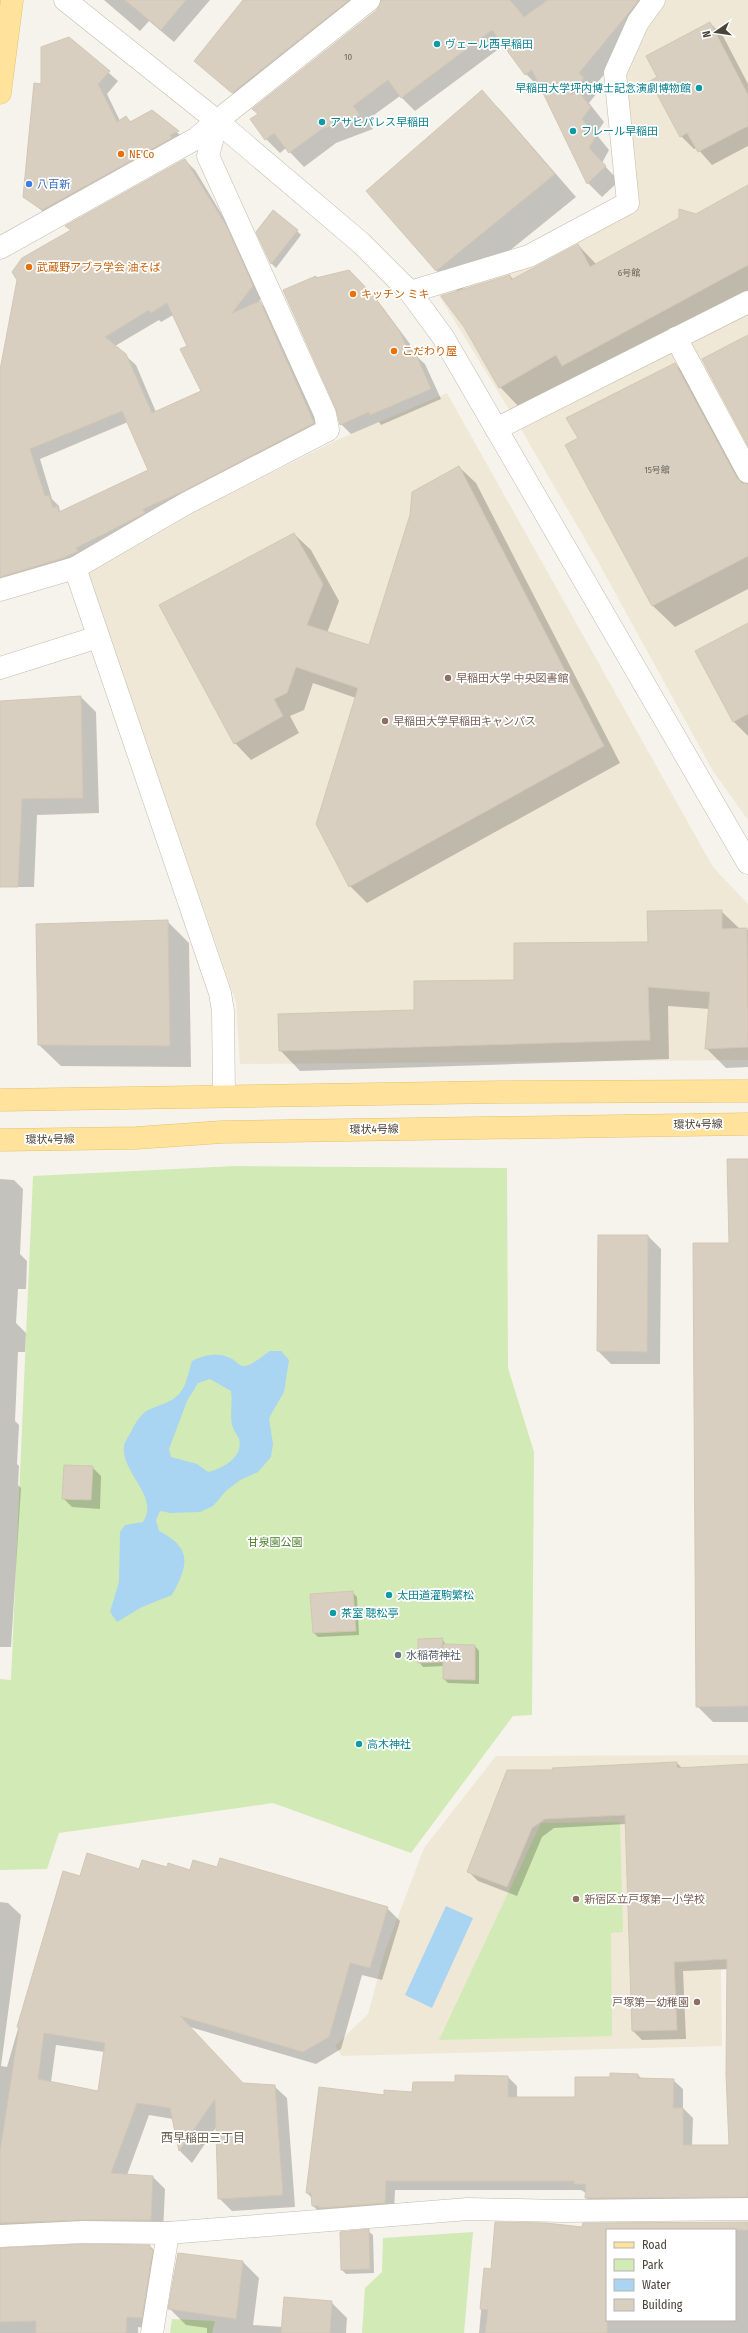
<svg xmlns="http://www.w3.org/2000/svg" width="748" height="2333" font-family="'Fira Sans Condensed','Noto Sans JP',sans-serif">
  <rect width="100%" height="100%" fill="#f6f3ec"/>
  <g fill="#efe8d6">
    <polygon points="662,0 748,0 748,820 713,771 596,558 515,419 438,294 636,207 622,72"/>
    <polygon points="447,393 713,867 748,904 748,1060 240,1064 236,1002 88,574 209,504 337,440"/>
    <polygon points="748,1755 748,1969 721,1970 722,2046 342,2056 335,2046 368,2014 385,1951 424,1848 496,1756"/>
  </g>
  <g fill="#d2eab5">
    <polygon points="235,1166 507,1168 508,1368 534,1452 532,1715 513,1716 411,1853 273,1803 59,1833 47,1869 0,1870 0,1679 11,1680 33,1176"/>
    <polygon points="620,1822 623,1932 611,1933 612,2036 439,2040 541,1823"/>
    <polygon points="473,2232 464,2333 362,2333 365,2288 382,2272 383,2238"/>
    <polygon points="172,2319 215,2321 212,2333 170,2333"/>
  </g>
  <g fill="#a9d4f2" fill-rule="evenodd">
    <path d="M 270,1351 L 281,1351 L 289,1360 L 284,1392 L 269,1418 L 273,1444 L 271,1457 L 258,1472 L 240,1480 L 226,1491 L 213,1506 L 200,1512 L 171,1513 L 160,1511 L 156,1520 L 159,1531 C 193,1548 188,1566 172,1595 L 142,1607 L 117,1622 L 110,1612 L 119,1582 L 120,1532 L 125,1525 L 143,1522 C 160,1496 121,1474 124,1446 C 125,1441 129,1436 131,1432 C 134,1425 139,1417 145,1412 C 158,1404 173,1404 182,1390 C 187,1383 189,1370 192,1361 C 203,1355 218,1352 230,1358 C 237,1361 240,1369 249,1365 C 256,1362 264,1355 270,1351 ZM 210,1379 L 231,1391 C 233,1403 229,1416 233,1428 C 234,1432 238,1435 239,1439 C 244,1457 222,1469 208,1472 L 197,1464 L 171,1457 L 169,1449 L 187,1401 L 198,1383 Z"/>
    <polygon points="446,1906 473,1918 432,2008 405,1995"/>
  </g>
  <g fill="#0003" fill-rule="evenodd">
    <polygon points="104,0 210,0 174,42 149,21 140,31"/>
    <polygon points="245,0 369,0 247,106 195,61"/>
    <polygon points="401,0 665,0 593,88 597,93 589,103 604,122 596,134 609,150 602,163 619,181 602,197 588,183 541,87 540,88 526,74 504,45 415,111 400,96 367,120 373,129 336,143 304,167 286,148 280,153 266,139"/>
    <polygon points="710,23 723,36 748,84 748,146 712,165 697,148 694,149 681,136 659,77"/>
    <polygon points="69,38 118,81 107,94 120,121 126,117 131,122 152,111 187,141 52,219 24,196 42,85"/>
    <polygon points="482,91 503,113 576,197 460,291 510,276 514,280 578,245 597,265 680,219 696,215 748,187 748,296 583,386 574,377 520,408 500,387 458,292 436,270"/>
    <path d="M 185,160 L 195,170 L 236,238 L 263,297 L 259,301 L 269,312 L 323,433 L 0,594 L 0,375 L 72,231 L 67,226 ZM 173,315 L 188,347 L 202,392 L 156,412 L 136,365 L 115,346 L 159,320 L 161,322 ZM 128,422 L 149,471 L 60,512 L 59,506 L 52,499 L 40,459 Z"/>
    <polygon points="297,231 301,235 276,268 272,264 257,232"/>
    <polygon points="315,277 359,282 383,308 410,344 414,354 425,364 441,399 381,425 379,422 351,434 341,424"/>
    <polygon points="675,364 697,386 748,481 748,589 675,627 653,606 567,445 579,438"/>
    <polygon points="459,467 476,483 620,763 367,903 350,886 317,824 356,698 313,683 304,710 290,716 299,733 251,760 235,743 294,534 311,550 339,601 327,633 370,647"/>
    <polygon points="748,624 748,736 733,721"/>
    <polygon points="81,697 96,712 99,813 37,815 34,887 0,887 0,702"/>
    <polygon points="721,911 740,929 748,930 748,1067 726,1068 706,1048 710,1009 668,1006 669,1059 300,1071 280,1050 649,943"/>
    <polygon points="167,921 189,943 191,1067 61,1066 39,1045"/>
    <polygon points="748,1160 748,1722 713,1722 697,1706"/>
    <polygon points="0,1179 14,1180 23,1189 20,1254 27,1261 26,1289 18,1289 16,1323 26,1333 25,1352 18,1352 15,1421 19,1425 17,1464 19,1466 18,1485 21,1488 11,1647 0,1647"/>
    <polygon points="648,1236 661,1249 660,1364 611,1364 598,1351"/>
    <polygon points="92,1467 101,1476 100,1509 72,1507 63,1498"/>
    <polygon points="352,1592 357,1597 359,1635 318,1637 314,1633"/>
    <polygon points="442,1639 446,1645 475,1646 479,1651 479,1684 448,1683 444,1679 444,1666 423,1667 419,1662"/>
    <polygon points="677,1763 682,1768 748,1765 748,2206 595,2207 586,2198 586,2193 581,2190 395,2190 394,2212 323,2215 313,2206 313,2199 307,2193 320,2088 385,2096 413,2093 456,2083 508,2077 517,2086 517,2098 576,2098 611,2078 638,2075 642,2079 673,2080 683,2089 683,2108 693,2118 692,2146 730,2146 728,1969 683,1971 686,2039 642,2040 633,2031 626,1824 554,1828 542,1837 517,1896 478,1881 468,1871 554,1771"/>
    <path d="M 167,1868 L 191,1871 L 218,1868 L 387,1908 L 400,1921 L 382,1980 L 362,1975 L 341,2049 L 316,2064 L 190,2027 L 243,2084 L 274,2086 L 287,2098 L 295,2207 L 232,2211 L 219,2198 L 217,2126 L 192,2163 L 180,2151 L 173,2119 L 149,2115 L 127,2175 L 153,2177 L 165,2189 L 163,2232 L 1,2243 L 0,2248 L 0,1902 L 8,1903 L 21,1915 L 1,2066 L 7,2067 L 63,1872 L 81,1878 ZM 56,2045 L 105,2052 L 99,2092 L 51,2082 Z"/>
    <path d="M 748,2223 L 748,2333 L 479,2333 L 485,2269 L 492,2270 L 583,2228 ZM 607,2230 L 735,2230 L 735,2320 L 607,2320 Z"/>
    <polygon points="368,2231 373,2235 374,2273 346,2274 342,2270 341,2233"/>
    <polygon points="150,2246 161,2257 153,2329 138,2327 138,2333 0,2333 0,2262"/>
    <polygon points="178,2254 243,2262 259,2278 253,2325 283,2327 331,2302 347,2318 346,2333 207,2333 207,2328 186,2325 170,2309"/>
  </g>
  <g fill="#d8cfc1" stroke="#d3c7b4" fill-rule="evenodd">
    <polygon points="125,0 186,0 161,30"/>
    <polygon points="243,0 349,0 232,93 194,61"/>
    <polygon points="381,0 510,0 524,17 548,0 639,0 579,73 584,78 570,95 578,91 591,107 582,119 596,136 589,148 606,166 587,184 532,70 525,75 492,30 401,98 388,80 353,106 360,115 322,129 289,153 274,133 265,140 250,119 258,114 252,109 377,10"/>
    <polygon points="710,22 748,95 748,126 698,152 687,133 680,137 650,81 657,77 646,56"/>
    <polygon points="69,37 110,71 98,84 117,122 126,116 130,122 152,110 179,131 170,135 172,138 42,210 23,197 34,83 41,84 41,47"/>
    <polygon points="482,90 555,174 436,271 366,191"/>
    <path d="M 185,159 L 227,227 L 253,286 L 232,313 L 260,301 L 314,423 L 184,491 L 143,509 L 145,513 L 76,548 L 78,551 L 63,558 L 0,577 L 0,370 L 17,280 L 12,272 L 22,258 L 71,230 L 65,226 ZM 167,303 L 187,346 L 180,349 L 201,391 L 152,413 L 126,354 L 105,337 L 149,310 L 151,313 ZM 122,411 L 148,470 L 59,512 L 57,506 L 53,508 L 49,495 L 45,496 L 30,449 Z"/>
    <polygon points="748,185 748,265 562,366 556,355 499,388 464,327 441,296 510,275 511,280 578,244 590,267 679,218 679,209 696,214"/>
    <polygon points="273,210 298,230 271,264 256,232"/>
    <polygon points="349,270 374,296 400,332 410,355 415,352 431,389 370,415 369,412 340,425 336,409 283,290 316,276 316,278"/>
    <polygon points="748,335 748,446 702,359"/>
    <polygon points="675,363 737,478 742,483 748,484 748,556 652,606 565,445 578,438 566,418"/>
    <polygon points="459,466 604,746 349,887 316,824 358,688 296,667 287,693 274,699 283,716 234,744 159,605 294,533 323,584 307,625 369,645 410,515 412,492"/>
    <polygon points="748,623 748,714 733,722 695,651"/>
    <polygon points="81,696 83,798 22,799 18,887 0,887 0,701"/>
    <polygon points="722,910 722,929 747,928 748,1047 705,1049 710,992 648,987 650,1040 279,1051 278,1014 414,1010 414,981 514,980 514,943 648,942 647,911"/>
    <polygon points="168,920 170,1046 38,1045 36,924"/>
    <polygon points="727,1159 748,1159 748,1706 696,1707 693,1243 729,1243"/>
    <polygon points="598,1235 648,1235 647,1352 597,1351"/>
    <polygon points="64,1465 93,1466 91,1500 62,1499"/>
    <polygon points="353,1591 356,1631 313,1633 310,1594"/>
    <polygon points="443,1638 440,1662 418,1663 418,1639"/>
    <polygon points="443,1644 475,1645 475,1680 443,1679"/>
    <polygon points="677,1762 677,1768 748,1764 748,2197 585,2198 586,2184 574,2184 574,2181 386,2181 385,2203 319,2208 319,2206 312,2206 311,2193 306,2193 319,2087 384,2095 384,2090 412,2092 413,2082 455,2082 455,2075 508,2076 508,2097 575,2097 575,2077 610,2077 610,2073 638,2074 638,2078 674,2079 673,2108 683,2108 683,2145 729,2145 726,2075 727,1959 674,1962 677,2030 632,2031 625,1815 545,1819 532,1828 507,1887 467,1872 507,1770 553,1770 552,1768"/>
    <path d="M 87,1853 L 139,1869 L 142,1860 L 167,1867 L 168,1863 L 190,1870 L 193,1860 L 217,1867 L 220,1858 L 388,1907 L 370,1968 L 350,1963 L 329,2037 L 303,2052 L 180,2016 L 243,2083 L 275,2085 L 283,2195 L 218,2199 L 215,2099 L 179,2151 L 170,2108 L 137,2103 L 111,2173 L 153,2176 L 151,2220 L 82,2220 L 0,2223 L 0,2152 L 19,2028 L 17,2027 L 63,1871 L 80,1876 ZM 44,2033 L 105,2043 L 98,2091 L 38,2079 Z"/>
    <polygon points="495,2222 546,2223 582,2227 583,2223 748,2222 748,2230 607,2230 607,2333 485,2333 488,2310 480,2309 484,2268 491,2269"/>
    <polygon points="369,2229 370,2269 341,2270 340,2232"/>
    <polygon points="83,2244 150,2245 150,2249 153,2249 142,2318 127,2317 126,2333 36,2333 36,2321 0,2322 0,2248"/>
    <polygon points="178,2253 243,2261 236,2319 168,2309"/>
    <polygon points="284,2297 332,2301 330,2333 281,2333"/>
  </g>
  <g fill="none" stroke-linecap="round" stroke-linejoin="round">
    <g stroke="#c2bbae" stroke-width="23">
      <g id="pedestrian">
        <polyline points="676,338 748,472"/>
        <polyline points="496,429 748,302"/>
      </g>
    </g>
    <g stroke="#c2bbae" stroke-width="23">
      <g id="minor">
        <polyline points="410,292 529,256 628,203 615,73 638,22 654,0"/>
        <polyline points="0,590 75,568 185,504 328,430 325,414 208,156 217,121 369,0"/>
        <polyline points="0,2236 83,2232 168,2233 468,2209 562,2211 748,2209"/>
        <polyline points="152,2333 168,2233"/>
      </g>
    </g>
    <g stroke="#c2bbae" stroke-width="23">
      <g id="tertiary">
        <polyline points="65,0 217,121 361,243 410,292 443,337 748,863"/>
        <polyline points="0,248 197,138 217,121"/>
        <polyline points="75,568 220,993 223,1011 224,1095"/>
        <polyline points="0,668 98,637"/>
      </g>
    </g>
    <g stroke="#e6c16a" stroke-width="23">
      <g id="primary">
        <polyline points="0,93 12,0"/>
        <polyline points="0,1100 501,1092 748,1091"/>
        <polyline points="0,1140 136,1138 222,1132 748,1124"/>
      </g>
    </g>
    <use href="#pedestrian" stroke="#fff" stroke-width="22"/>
    <use href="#minor" stroke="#fff" stroke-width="22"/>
    <use href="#tertiary" stroke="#fff" stroke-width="22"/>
    <use href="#primary" stroke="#ffe39c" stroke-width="22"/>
  </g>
  <g fill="#0f9aa8" stroke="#fff" stroke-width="1.5">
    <circle cx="437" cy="44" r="4"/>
    <circle cx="699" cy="88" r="4"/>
    <circle cx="322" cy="122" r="4"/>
    <circle cx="573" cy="131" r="4"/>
    <circle cx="389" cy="1595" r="4"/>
    <circle cx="333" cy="1613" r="4"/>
    <circle cx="359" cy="1744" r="4"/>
  </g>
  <g fill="#e8710a" stroke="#fff" stroke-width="1.5">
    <circle cx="121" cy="154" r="4"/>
    <circle cx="29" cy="267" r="4"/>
    <circle cx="353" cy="294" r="4"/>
    <circle cx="394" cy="351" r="4"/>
  </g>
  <circle fill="#3f7fe0" stroke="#fff" stroke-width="1.5" cx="29" cy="184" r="4"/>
  <g fill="#8d6e63" stroke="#fff" stroke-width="1.5">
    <circle cx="448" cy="678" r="4"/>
    <circle cx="385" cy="721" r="4"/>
    <circle cx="576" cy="1899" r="4"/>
    <circle cx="697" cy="2002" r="4"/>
  </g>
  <circle fill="#6b7280" stroke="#fff" stroke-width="1.5" cx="398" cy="1655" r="4"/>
  <g text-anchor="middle" stroke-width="3.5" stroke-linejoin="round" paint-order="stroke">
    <g font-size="9" fill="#6e675b">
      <text x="348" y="60">10</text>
      <text x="629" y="276">6号館</text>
      <text x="657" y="473">15号館</text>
    </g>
    <g font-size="11" fill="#0d838f" stroke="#fff" text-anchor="start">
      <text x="445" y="48">ヴェール西早稲田</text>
      <text x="691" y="92" text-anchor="end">早稲田大学坪内博士記念演劇博物館</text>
      <text x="330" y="126">アサヒパレス早稲田</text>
      <text x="581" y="135">フレール早稲田</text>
      <text x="397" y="1599">太田道灌駒繁松</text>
      <text x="341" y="1617">茶室 聴松亭</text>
      <text x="367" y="1748">高木神社</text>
    </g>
    <g font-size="11" fill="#c56008" stroke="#fff" text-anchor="start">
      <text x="129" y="158">NE'Co</text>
      <text x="37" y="271">武蔵野アブラ学会 油そば</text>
      <text x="361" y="298">キッチン ミキ</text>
      <text x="402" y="355">こだわり屋</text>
    </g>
    <g font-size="11" fill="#366cbe" stroke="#fff" text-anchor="start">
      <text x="37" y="188">八百新</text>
    </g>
    <g font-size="11" fill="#785e54" stroke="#fff" text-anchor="start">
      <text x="456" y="682">早稲田大学 中央図書館</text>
      <text x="393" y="725">早稲田大学早稲田キャンパス</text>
      <text x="584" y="1903">新宿区立戸塚第一小学校</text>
      <text x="689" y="2006" text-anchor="end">戸塚第一幼稚園</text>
    </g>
    <g font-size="11" fill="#4b4439" stroke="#fff">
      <text transform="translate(698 1124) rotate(-1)" y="4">環状4号線</text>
      <text transform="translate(374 1129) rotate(-1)" y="4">環状4号線</text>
      <text transform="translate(50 1139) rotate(-1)" y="4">環状4号線</text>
    </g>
    <g font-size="11" fill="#4a7f2a" stroke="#fff">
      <text x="275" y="1546">甘泉園公園</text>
    </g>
    <g font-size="11" fill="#5b616d" stroke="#fff" text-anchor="start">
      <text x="406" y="1659">水稲荷神社</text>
    </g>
    <g font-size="12" fill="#6e6250" stroke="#fff">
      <text x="203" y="2142">西早稲田三丁目</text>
    </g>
  </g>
  <rect x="606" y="2229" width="130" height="92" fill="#ffffff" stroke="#b7b4b0"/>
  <rect x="614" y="2242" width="20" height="6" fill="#ffe39c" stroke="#b7b4b0"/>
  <text x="642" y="2249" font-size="12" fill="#4b4439">Road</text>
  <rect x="614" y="2259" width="20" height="12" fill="#d2eab5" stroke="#b7b4b0"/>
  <text x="642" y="2269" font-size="12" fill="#4b4439">Park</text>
  <rect x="614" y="2279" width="20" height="12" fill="#a9d4f2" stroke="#b7b4b0"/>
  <text x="642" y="2289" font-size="12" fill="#4b4439">Water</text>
  <rect x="614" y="2299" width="20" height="12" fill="#d8cfc1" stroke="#b7b4b0"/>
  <text x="642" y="2309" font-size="12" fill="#4b4439">Building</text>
  <g transform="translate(716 32) rotate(257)" stroke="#ffffff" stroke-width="3" paint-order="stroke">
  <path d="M0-3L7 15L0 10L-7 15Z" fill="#4b4439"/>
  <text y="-6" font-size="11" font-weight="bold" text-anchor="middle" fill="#4b4439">N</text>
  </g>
</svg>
